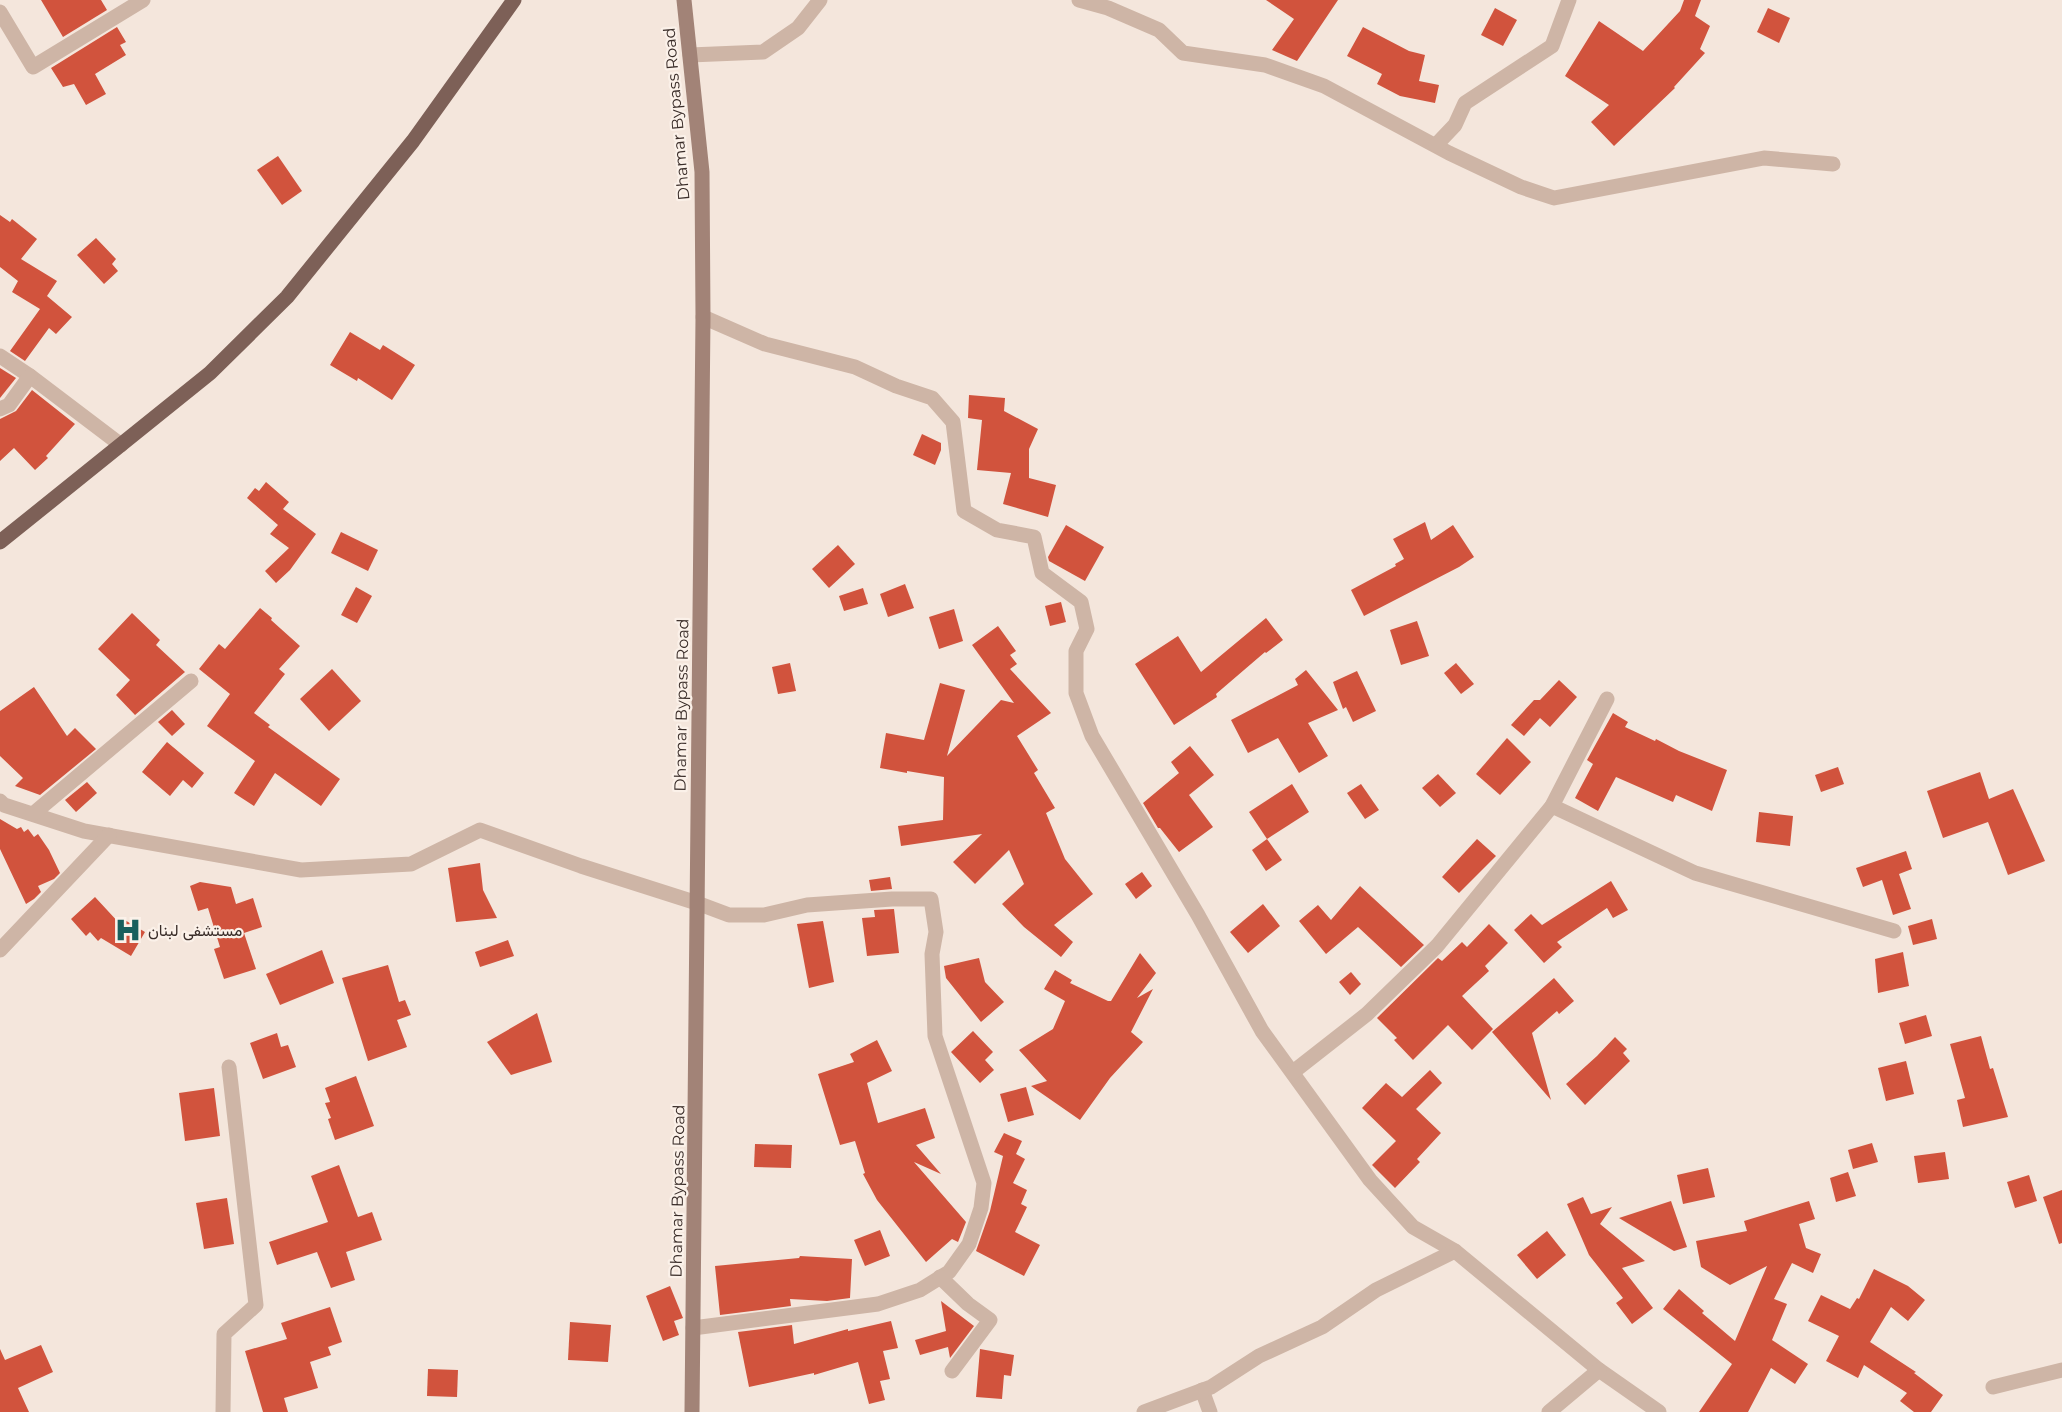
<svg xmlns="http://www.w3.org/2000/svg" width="2062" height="1412" font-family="Montserrat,Vazirmatn,sans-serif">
  <rect width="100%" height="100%" fill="#f4e6dc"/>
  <g fill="#d1533d">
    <polygon points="41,0 101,0 107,10 63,37"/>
    <polygon points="1266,0 1338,0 1297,61 1272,50 1294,19"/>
    <polygon points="1684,0 1701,0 1695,16 1710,26 1700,49 1705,53 1674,87 1675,88 1614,146 1591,122 1609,105 1565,76 1599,21 1643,51 1680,11"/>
    <polygon points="1495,8 1517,20 1503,46 1481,35"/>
    <polygon points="1768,8 1790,18 1779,43 1757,32"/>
    <polygon points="117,27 126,42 120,45 126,55 95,74 106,94 86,105 74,84 63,87 51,68"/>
    <polygon points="1363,27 1409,51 1425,55 1419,81 1439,85 1435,103 1400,96 1377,84 1382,74 1347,56"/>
    <polygon points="278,156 302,191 282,205 257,170"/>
    <polygon points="0,215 10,222 12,219 37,239 21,259 57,281 47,296 72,317 56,334 49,328 25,361 10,351 40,309 12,292 18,281 0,267"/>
    <polygon points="96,238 116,259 112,264 118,271 104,284 77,255"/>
    <polygon points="350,332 380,350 383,345 415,365 392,400 358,378 357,381 330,365"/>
    <polygon points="0,368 16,378 0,398"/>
    <polygon points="32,390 75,424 46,456 48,458 35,470 14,448 0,461 0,419 16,411"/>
    <polygon points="969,395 1005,398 1004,411 1038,429 1029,449 1029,478 1056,485 1048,517 1003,504 1011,473 977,470 982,420 968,418"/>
    <polygon points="922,434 941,443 941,450 935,465 913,455"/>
    <polygon points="266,482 289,502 283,509 316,534 290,570 276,583 265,571 289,548 270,534 278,525 247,498 255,488 259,491"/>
    <polygon points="1425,522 1431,540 1453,525 1474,557 1459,567 1364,616 1351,590 1396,566 1395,564 1404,559 1393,539"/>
    <polygon points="1066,525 1104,547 1085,581 1049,561 1048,557"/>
    <polygon points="341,532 378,550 368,571 331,553"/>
    <polygon points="838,545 855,564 829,588 812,569"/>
    <polygon points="905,584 914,608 888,617 880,594"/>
    <polygon points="356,587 372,596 357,623 341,615"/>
    <polygon points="863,588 868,604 844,611 839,596"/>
    <polygon points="1061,602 1066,622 1050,626 1045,606"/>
    <polygon points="260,608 272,618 271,620 300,646 279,669 285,674 254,713 270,725 268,727 340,779 321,806 275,773 254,806 234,793 255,761 207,726 230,694 199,669 219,644 225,649"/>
    <polygon points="954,609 963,641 939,649 929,617"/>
    <polygon points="132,613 160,640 156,645 185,672 135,715 116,695 130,680 98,649"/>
    <polygon points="1266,618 1283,640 1266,653 1265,652 1216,694 1217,697 1174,725 1135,664 1178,636 1201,672"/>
    <polygon points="1417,621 1429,656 1401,665 1390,630"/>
    <polygon points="998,626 1016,651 1010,655 1017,664 1010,669 1051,713 1017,736 1038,770 1034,773 1055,808 1046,813 1065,859 1093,894 1054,925 1073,942 1061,957 1024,927 1002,904 1024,884 1009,850 975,884 953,862 982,834 901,846 898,826 943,820 944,777 907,771 907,773 880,768 886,733 924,740 940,683 965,690 947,756 1001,700 1014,703 972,645"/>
    <polygon points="790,663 796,691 778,694 772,667"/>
    <polygon points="1456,663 1474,684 1461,694 1444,673"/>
    <polygon points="332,669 361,701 329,731 300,699"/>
    <polygon points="1306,670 1338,710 1308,723 1328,756 1299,773 1278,738 1248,753 1231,720 1298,685 1295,679"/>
    <polygon points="1357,671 1376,711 1353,722 1346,707 1343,709 1333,682"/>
    <polygon points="1559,680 1577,697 1550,727 1540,718 1524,736 1511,725 1534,700 1540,700"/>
    <polygon points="34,687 67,736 75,728 96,749 40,795 15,786 23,778 0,756 0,711"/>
    <polygon points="172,710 185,724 172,736 158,722"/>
    <polygon points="1613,713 1628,722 1625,727 1655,741 1656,739 1679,751 1727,770 1712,811 1676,795 1673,802 1616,777 1598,811 1575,798 1593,764 1587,760"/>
    <polygon points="1507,738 1531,762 1500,795 1476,774"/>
    <polygon points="167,742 204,773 192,788 183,780 170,796 142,772"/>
    <polygon points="1190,746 1214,775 1189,795 1213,827 1179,852 1160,828 1158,828 1143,803 1179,773 1171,762"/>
    <polygon points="1838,767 1844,784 1821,792 1815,775"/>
    <polygon points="1980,772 1989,799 2013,789 2045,861 2008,875 1988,822 1943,838 1927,791"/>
    <polygon points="1438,774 1456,793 1440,807 1422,788"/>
    <polygon points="87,782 97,793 76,812 65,800"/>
    <polygon points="1292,784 1309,812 1267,839 1249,812"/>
    <polygon points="1361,784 1379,810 1365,819 1347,793"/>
    <polygon points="1759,812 1793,816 1790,846 1756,842"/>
    <polygon points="0,819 17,829 21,827 24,832 28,829 34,837 38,834 49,850 60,873 54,879 38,886 41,892 34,899 26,904 0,849"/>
    <polygon points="1267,839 1282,860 1266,871 1252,850"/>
    <polygon points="1477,839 1496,856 1459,893 1442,877"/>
    <polygon points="1906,851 1912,869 1899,874 1911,909 1893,915 1882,880 1863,887 1856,868"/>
    <polygon points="480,863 483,890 497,918 456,922 448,868"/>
    <polygon points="1142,872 1152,886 1136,899 1125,884"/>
    <polygon points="890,877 892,889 871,891 869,880"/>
    <polygon points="1611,881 1628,910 1613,918 1607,908 1557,942 1562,947 1544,963 1514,930 1531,914 1542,925"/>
    <polygon points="200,882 231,887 236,904 253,898 262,927 244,933 256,969 224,979 214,949 220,947 208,908 198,911 190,886"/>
    <polygon points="1360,886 1424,945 1401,967 1358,927 1326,954 1299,921 1318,905 1331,920"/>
    <polygon points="95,897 120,924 123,919 145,932 131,956 101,938 98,941 90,932 86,936 71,919"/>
    <polygon points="1263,904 1280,926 1248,953 1230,932"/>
    <polygon points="894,909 899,953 867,956 862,918 875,917 874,910"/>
    <polygon points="1932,919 1937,939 1913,945 1908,926"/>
    <polygon points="823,921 834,982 809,988 797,924"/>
    <polygon points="1489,924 1508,943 1485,966 1489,971 1462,996 1493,1029 1472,1050 1448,1025 1413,1060 1394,1040 1397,1038 1377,1018 1438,958 1442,961 1462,942 1467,947"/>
    <polygon points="508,940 514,956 480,967 475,952"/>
    <polygon points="322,950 334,983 280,1005 266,974"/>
    <polygon points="1903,952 1909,986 1878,993 1875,959"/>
    <polygon points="1140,953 1156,973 1137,998 1153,989 1131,1032 1143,1042 1110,1078 1080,1120 1031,1086 1047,1081 1019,1050 1053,1029 1065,1001 1044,989 1055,970 1072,980 1070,983 1108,1001 1111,1001"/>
    <polygon points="979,958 985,982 1004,1002 981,1022 946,978 944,966"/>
    <polygon points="388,965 399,1002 405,1000 411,1015 397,1020 407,1047 368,1061 342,978"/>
    <polygon points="1351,972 1361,984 1350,995 1339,982"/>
    <polygon points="1554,978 1574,1001 1559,1014 1557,1011 1532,1033 1551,1100 1492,1032"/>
    <polygon points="537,1013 552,1062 511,1075 487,1042"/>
    <polygon points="1926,1015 1932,1036 1905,1044 1899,1023"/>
    <polygon points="973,1031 993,1052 985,1060 994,1070 980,1083 951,1052"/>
    <polygon points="277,1033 281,1047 288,1045 296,1067 263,1079 250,1043"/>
    <polygon points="1981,1036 1990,1069 1993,1068 2008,1117 1963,1127 1957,1100 1965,1098 1950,1044"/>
    <polygon points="1615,1037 1627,1049 1623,1053 1630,1061 1585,1105 1566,1084 1597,1056"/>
    <polygon points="877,1040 892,1071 867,1083 878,1123 925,1108 935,1138 916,1145 941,1174 914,1162 966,1222 958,1242 952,1239 926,1262 877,1200 863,1174 865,1173 855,1141 840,1145 818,1074 854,1062 850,1054"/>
    <polygon points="1906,1061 1914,1094 1886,1101 1878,1068"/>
    <polygon points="1430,1070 1442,1083 1416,1109 1441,1133 1417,1159 1420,1162 1395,1188 1372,1165 1396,1141 1362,1108 1386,1083 1402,1097"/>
    <polygon points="356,1076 374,1126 335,1140 328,1119 331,1118 325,1103 330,1102 325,1088"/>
    <polygon points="1026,1087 1034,1115 1008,1122 1000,1094"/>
    <polygon points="214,1088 220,1136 185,1141 179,1093"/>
    <polygon points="1004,1133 1022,1141 1016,1154 1025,1159 1013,1183 1027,1190 1021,1204 1027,1207 1015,1232 1040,1245 1024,1276 976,1251 990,1211 1003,1156 994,1152"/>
    <polygon points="1872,1143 1878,1162 1853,1169 1848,1150"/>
    <polygon points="755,1144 792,1145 791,1168 754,1167"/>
    <polygon points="1945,1152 1949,1179 1918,1183 1914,1156"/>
    <polygon points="339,1165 358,1217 372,1212 382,1240 346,1252 355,1280 331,1288 317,1252 277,1265 269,1242 328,1222 311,1176"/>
    <polygon points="1708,1168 1715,1197 1683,1204 1677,1175"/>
    <polygon points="1848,1172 1856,1196 1836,1202 1830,1178"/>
    <polygon points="2029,1175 2037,1201 2015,1208 2007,1182"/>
    <polygon points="2062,1190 2062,1243 2059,1244 2043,1197"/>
    <polygon points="1583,1197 1591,1214 1612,1207 1600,1224 1645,1261 1622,1268 1653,1308 1632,1324 1616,1303 1623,1298 1589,1255 1567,1204"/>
    <polygon points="227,1198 234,1244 204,1249 196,1203"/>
    <polygon points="1671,1201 1687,1247 1674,1251 1619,1218"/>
    <polygon points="1809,1201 1815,1219 1799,1224 1806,1248 1821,1254 1813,1273 1792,1263 1774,1299 1787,1304 1772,1340 1808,1364 1795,1384 1771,1368 1748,1412 1699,1412 1732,1364 1663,1309 1679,1289 1704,1311 1702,1313 1735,1341 1767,1266 1730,1285 1701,1267 1696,1241 1747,1231 1744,1221"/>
    <polygon points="880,1230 890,1256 865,1266 854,1240"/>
    <polygon points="1547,1231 1566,1255 1537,1279 1517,1255"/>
    <polygon points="800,1256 852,1259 850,1298 827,1301 790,1299 791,1306 720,1315 715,1266 799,1258"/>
    <polygon points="1874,1269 1908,1286 1925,1300 1908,1321 1891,1307 1870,1342 1916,1372 1914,1373 1943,1395 1931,1412 1914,1412 1900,1401 1907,1393 1864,1365 1858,1378 1826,1361 1839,1336 1808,1321 1821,1295 1850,1309 1857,1298 1859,1299"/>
    <polygon points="670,1286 683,1318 674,1321 679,1335 663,1341 646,1296"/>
    <polygon points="941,1301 974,1326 950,1358 948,1347 920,1355 915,1340 946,1331"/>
    <polygon points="330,1307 342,1342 328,1347 331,1355 310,1362 318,1388 284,1398 288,1412 263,1412 245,1351 287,1339 281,1323"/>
    <polygon points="891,1321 898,1348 883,1351 890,1379 880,1381 885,1400 869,1404 858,1362 814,1375 814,1373 749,1387 738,1332 792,1325 794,1344 848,1329 848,1331"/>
    <polygon points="570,1322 611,1325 608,1362 568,1360"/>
    <polygon points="41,1345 53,1372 18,1388 29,1412 0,1412 0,1349 5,1360"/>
    <polygon points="980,1349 1014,1355 1011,1376 1004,1375 1002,1399 976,1397"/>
    <polygon points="428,1369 458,1370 457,1397 427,1396"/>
  </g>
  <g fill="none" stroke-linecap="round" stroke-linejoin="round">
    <g stroke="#ceb5a6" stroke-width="15">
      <polyline points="1079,0 1108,8 1159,30 1183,53 1265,65 1324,86 1449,153 1521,187 1554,198 1764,158 1833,164"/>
      <polyline points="0,12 33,67 143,0"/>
      <polyline points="690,55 763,52 798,28 820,0"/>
      <polyline points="1436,145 1455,125 1465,103 1552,46 1569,0"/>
      <polyline points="703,317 765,344 855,367 896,386 932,398 953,422 964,511 997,530 1034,537 1042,573 1081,602 1087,629 1076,651 1076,693 1092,736 1198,915 1262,1031 1370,1180 1413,1227 1455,1251 1599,1370 1659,1412"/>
      <polyline points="0,356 30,376 121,445"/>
      <polyline points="0,409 9,405 30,376"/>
      <polyline points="0,801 4,805 84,831 301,870 411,864 480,830 581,866 697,903 729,915 764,915 807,905 892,899 931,899 936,932 932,954 935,1036 984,1183 981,1208 969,1244 949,1272 920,1290 878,1304 693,1328"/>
      <polyline points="1552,806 1695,873 1894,931"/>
      <polyline points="33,814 191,681"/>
      <polyline points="0,950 109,835"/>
      <polyline points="1293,1072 1367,1014 1437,946 1552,806 1607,699"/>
      <polyline points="940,1277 968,1304 990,1320 952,1371"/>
      <polyline points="1993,1387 2062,1370"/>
      <polyline points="1202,1390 1210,1412"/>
      <polyline points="223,1412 224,1334 256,1305 229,1067"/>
      <polyline points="1144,1412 1211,1387 1259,1356 1322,1327 1376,1290 1455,1251"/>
      <polyline points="1549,1412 1599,1370"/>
    </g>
    <polyline stroke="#a28377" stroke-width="15" points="684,0 702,172 703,317 692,1412"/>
    <polyline stroke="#7d6057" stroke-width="15" points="0,542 210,373 287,297 413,141 514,0"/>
  </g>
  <defs>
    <g id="hospital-bare" transform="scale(2.07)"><path d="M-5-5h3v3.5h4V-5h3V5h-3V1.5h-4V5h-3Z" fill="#195f5d" stroke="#fbf1e9" stroke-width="2.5" paint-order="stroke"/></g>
  </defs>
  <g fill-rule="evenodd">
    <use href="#hospital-bare" x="128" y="930"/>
  </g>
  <g text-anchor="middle" stroke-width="4.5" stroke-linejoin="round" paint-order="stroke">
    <g font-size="16" fill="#392c28" stroke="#fbf1e9">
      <text transform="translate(676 114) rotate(-95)" y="6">Dhamar Bypass Road</text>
      <text transform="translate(681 705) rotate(-89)" y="6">Dhamar Bypass Road</text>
      <text transform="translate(677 1191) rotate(-89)" y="6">Dhamar Bypass Road</text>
    </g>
    <g font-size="16" fill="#392c28" stroke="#fbf1e9" text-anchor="start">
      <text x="148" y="936">مستشفى لبنان</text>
    </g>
  </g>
</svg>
